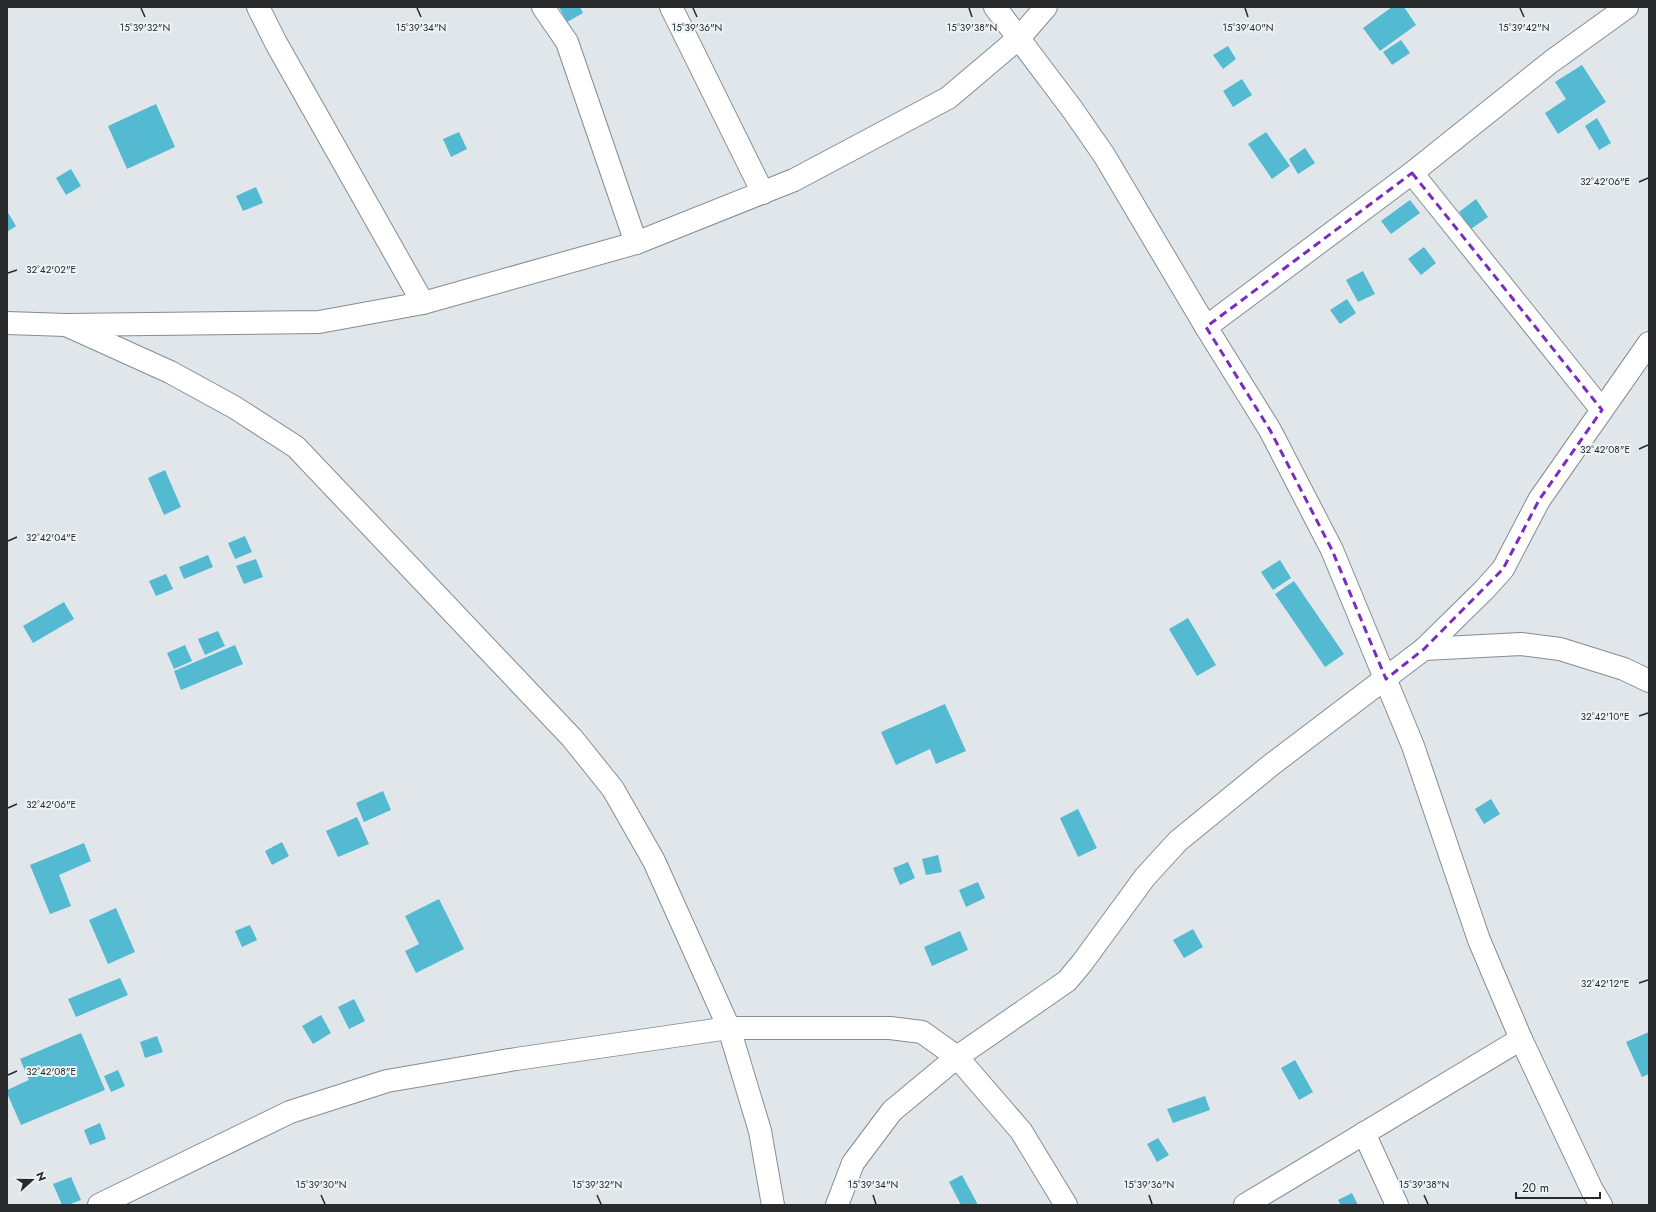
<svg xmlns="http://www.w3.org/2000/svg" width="1656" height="1212" font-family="Jost,sans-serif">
  <rect width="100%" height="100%" fill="#e0e6ea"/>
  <g fill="#53bad1">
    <polygon points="559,7 580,7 583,13 567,22"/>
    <polygon points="1392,7 1404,7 1416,25 1380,51 1363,28"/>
    <polygon points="1401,40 1410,53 1392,65 1383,52"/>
    <polygon points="1228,46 1236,59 1223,69 1213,55"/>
    <polygon points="1582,65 1606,102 1558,134 1545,113 1566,99 1555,82"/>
    <polygon points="1242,79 1252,95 1233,107 1223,91"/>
    <polygon points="156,104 175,147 127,169 108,126"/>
    <polygon points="1597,118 1611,143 1599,150 1585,126"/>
    <polygon points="459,132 467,149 451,157 443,139"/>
    <polygon points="1266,132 1290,166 1272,179 1248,144"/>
    <polygon points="1305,148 1315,163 1298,174 1289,159"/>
    <polygon points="71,169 81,186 66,195 56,178"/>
    <polygon points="256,187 263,203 243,211 236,196"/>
    <polygon points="1476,199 1488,217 1471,229 1459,212"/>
    <polygon points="1410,200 1420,213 1391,234 1381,221"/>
    <polygon points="7,211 16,226 7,232"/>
    <polygon points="1424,247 1436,263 1421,275 1408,259"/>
    <polygon points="1363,271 1375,294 1358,302 1346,280"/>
    <polygon points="1347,299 1356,313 1340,324 1330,310"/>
    <polygon points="165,470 181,507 164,515 148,478"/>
    <polygon points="245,536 252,552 235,559 228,543"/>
    <polygon points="208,555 213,567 184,579 179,567"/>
    <polygon points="256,559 263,577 244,584 236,566"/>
    <polygon points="1280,560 1291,578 1273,590 1261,572"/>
    <polygon points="166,574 173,589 156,596 149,581"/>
    <polygon points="1294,581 1344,654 1325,667 1275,594"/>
    <polygon points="64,602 74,619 33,643 23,626"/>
    <polygon points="1188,618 1216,665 1197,676 1169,629"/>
    <polygon points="218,631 225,646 205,655 198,639"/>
    <polygon points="185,645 192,661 174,669 167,653"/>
    <polygon points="235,645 243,664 181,690 174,671"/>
    <polygon points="945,704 966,751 936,764 930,749 896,765 881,732"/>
    <polygon points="383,791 391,810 364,822 356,803"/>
    <polygon points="1491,799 1500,814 1484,824 1475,809"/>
    <polygon points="1078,809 1097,848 1078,857 1060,818"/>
    <polygon points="357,817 369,844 338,857 326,831"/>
    <polygon points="282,842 289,856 272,865 265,851"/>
    <polygon points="84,843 91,861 59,875 71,906 50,914 30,865"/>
    <polygon points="938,855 942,872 926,875 922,859"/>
    <polygon points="908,862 915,878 900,885 893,868"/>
    <polygon points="978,882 985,898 966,907 959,890"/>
    <polygon points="439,899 464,949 416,973 405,951 419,944 405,916"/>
    <polygon points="116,908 135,952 108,964 89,920"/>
    <polygon points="250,925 257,940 242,947 235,931"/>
    <polygon points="1193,929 1203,947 1184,958 1173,940"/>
    <polygon points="960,931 968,950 932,966 924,947"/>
    <polygon points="120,978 128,995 76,1017 68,999"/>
    <polygon points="354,999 365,1021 349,1029 338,1007"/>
    <polygon points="321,1015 331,1033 313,1044 302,1026"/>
    <polygon points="1649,1032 1649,1074 1642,1077 1626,1042"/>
    <polygon points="81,1033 105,1090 21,1125 7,1093 7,1090 29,1080 20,1059"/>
    <polygon points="157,1036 163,1052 145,1058 140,1042"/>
    <polygon points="1295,1060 1313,1092 1299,1100 1281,1068"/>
    <polygon points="118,1070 125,1086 111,1092 104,1076"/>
    <polygon points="1205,1096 1210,1110 1173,1123 1167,1109"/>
    <polygon points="100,1123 106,1139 90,1145 84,1130"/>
    <polygon points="1158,1138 1169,1155 1157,1162 1147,1144"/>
    <polygon points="962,1175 978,1205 961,1205 949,1182"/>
    <polygon points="71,1177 81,1200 68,1205 62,1205 53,1184"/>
    <polygon points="1352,1193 1358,1205 1341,1205 1338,1200"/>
  </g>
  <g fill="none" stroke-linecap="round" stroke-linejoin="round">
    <g stroke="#868c8f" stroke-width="24">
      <g id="minor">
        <polyline points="258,7 276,43 423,303"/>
        <polyline points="543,7 567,42 636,243"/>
        <polyline points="671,7 763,193"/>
        <polyline points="995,7 1072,109 1104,155 1206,327 1270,430 1332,550 1413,746 1479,940 1521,1039 1592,1190 1601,1205"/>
        <polyline points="1412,173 1602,410"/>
        <polyline points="7,323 66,325 319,322 423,303 636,243 794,180 948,98 1019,38 1046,7"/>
        <polyline points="66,325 170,372 234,407 296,447 572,738 613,789 654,861 729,1028 760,1131 773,1205"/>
        <polyline points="1206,327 1412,173 1552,61 1627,7"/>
        <polyline points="1424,649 1521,644 1560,649 1624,669 1649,681"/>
        <polyline points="1364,1133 1397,1205"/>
        <polyline points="99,1205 290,1112 387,1081 516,1059 729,1028 890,1028 922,1032 957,1057 1021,1131 1066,1205"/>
        <polyline points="837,1205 853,1163 892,1111 957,1057 1067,981 1082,963 1145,877 1178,841 1271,765 1424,649 1484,590 1503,569 1539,500 1649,343"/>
        <polyline points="1245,1205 1521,1039"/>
      </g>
    </g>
    <use href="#minor" stroke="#fff" stroke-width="22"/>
  </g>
  <path fill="none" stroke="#7b2cbf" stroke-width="3" stroke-dasharray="8 5" stroke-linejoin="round" d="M 1412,173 L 1602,410 L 1539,500 L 1503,569 L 1424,649 L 1386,679 L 1332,550 L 1270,430 L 1206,327 Z"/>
  <path fill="none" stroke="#282a2b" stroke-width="1.5" d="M 141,8 L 145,17M 417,8 L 421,17M 693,8 L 697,17M 969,8 L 972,17M 1245,8 L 1248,17M 1520,8 L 1524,17M 1639,182 L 1648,178M 8,273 L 17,270M 1639,449 L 1648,445M 8,541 L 17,537M 1639,716 L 1648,713M 8,808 L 17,804M 1639,983 L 1648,980M 8,1075 L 17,1071M 321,1195 L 325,1204M 597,1195 L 601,1204M 873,1195 L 876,1204M 1149,1195 L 1152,1204M 1424,1195 L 1428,1204"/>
  <g font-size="10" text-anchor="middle" fill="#282a2b" stroke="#edf4f7" stroke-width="4" stroke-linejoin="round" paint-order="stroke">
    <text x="1248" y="31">15°39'40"N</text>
    <text x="1524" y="31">15°39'42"N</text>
    <text x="145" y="31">15°39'32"N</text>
    <text x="421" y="31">15°39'34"N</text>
    <text x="697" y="31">15°39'36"N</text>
    <text x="972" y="31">15°39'38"N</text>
    <text x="1605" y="185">32°42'06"E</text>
    <text x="51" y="273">32°42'02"E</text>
    <text x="1605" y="453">32°42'08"E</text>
    <text x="51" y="541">32°42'04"E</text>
    <text x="1605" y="720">32°42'10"E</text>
    <text x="51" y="808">32°42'06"E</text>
    <text x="1605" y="987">32°42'12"E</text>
    <text x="51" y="1075">32°42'08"E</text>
    <text x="321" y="1188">15°39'30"N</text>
    <text x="597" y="1188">15°39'32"N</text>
    <text x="873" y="1188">15°39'34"N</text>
    <text x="1149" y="1188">15°39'36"N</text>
    <text x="1424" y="1188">15°39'38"N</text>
  </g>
  <rect width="1656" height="1212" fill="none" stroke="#282a2b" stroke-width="16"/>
  <g transform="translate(32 1180) rotate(69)" stroke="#edf4f7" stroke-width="3" paint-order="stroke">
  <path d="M0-3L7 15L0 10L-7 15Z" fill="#282a2b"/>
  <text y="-6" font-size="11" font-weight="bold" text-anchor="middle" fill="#282a2b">N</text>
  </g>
  <path d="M1516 1192v6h84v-6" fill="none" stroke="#282a2b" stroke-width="2"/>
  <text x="1522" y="1192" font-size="12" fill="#282a2b" stroke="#edf4f7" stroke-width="3" paint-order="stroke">20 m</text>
</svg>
